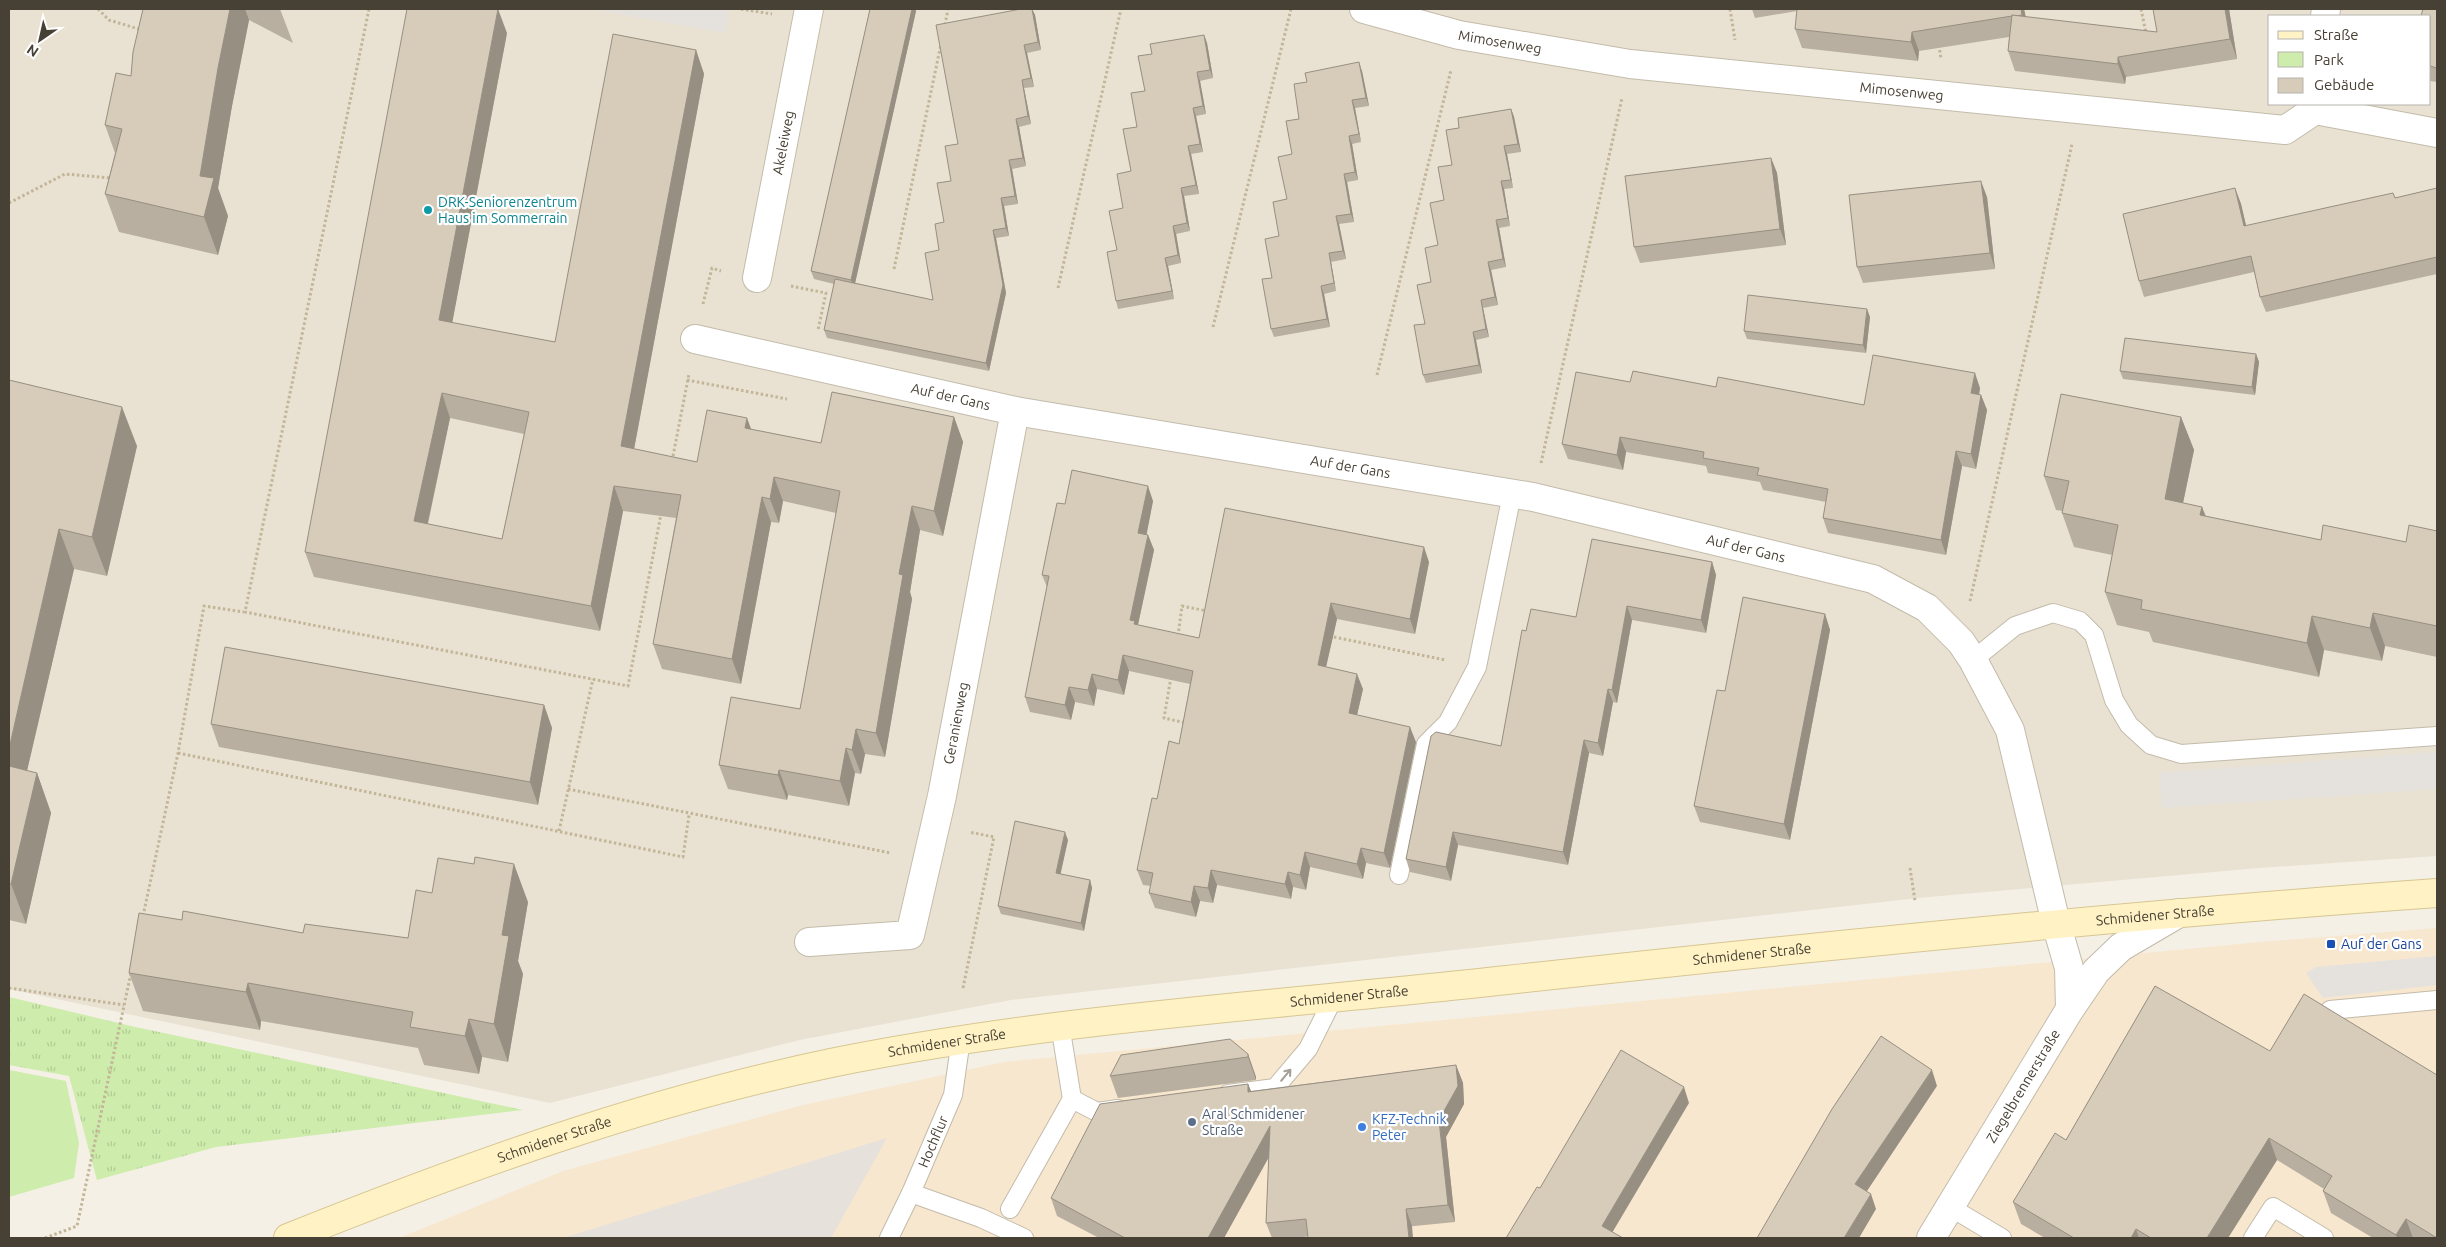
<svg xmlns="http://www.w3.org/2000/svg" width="2446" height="1247" font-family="Ubuntu,sans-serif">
  <defs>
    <pattern id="grass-tufts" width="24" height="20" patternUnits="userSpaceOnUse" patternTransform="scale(1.25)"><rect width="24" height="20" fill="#ceecab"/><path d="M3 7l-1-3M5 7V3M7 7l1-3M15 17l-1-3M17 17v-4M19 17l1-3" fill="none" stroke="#b2cb94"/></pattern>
  </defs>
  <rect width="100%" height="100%" fill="#f4f0e6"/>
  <path fill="#e9e2d3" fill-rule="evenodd" d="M 9,9 L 2437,9 L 2437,856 L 2259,868 L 1918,898 L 1011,1000 L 800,1040 L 550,1103 L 9,989 ZM 2270,16 L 2430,16 L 2430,104 L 2270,104 Z"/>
  <polygon fill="#f8e7cf" points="2437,928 2437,1238 399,1238 563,1171 803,1105 1004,1062 2260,942"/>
  <polygon fill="#e6e1db" points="887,1138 831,1238 563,1238"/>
  <polygon fill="url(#grass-tufts)" points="9,997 131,1026 523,1110 216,1147 97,1180 69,1076 9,1065"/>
  <polygon fill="#ceecab" points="9,1070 66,1081 79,1143 74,1178 9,1197"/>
  <g fill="#e5e2de">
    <polygon points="590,9 729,9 725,33"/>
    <polygon points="2437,752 2437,789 2162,808 2159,773"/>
    <polygon points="2437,956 2437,985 2323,998 2306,973 2316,967"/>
  </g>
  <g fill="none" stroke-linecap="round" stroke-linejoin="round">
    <g stroke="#c3bbaa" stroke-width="20">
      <g id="service">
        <polyline points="1973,660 2015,626 2053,613 2080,621 2094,635 2114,700 2129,725 2151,745 2181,754 2437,736"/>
        <polyline points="1399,875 1426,744 1448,722 1477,667 1512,494"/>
        <polyline points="2330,1010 2437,1000"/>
        <polyline points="1228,1094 1275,1088 1308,1049 1333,999"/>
        <polyline points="1072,1099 1097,1112 1118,1109"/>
        <polyline points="911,1193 981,1218 1024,1238"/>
        <polyline points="1950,1207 2002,1238"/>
        <polyline points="1010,1209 1072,1099 1060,1025"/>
        <path id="s1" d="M 889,1238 L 911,1193 L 953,1095 L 961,1039"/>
        <polyline points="2253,1238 2273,1207 2324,1238"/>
      </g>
    </g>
    <g stroke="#c3bbaa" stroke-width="30">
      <g id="minor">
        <path id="s2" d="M 1364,9 L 1459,35 L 1630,64 L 2285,130 L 2315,110 L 2437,133"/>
        <polyline points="2325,16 2326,9"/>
        <path id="s3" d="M 757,278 L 809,9"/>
        <path id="s4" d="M 695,339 L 1015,411 L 1533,497 L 1873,579 L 1927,608 L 1961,642 L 1973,660 L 2010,730 L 2056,923 L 2069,968 L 2070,1009 L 1931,1238"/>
        <path id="s5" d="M 809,942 L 910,935 L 942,796 L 1015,411"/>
        <polyline points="2070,1009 2096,971 2121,947 2179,913"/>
      </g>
    </g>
    <g stroke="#d7c692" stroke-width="30">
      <g id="secondary">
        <path id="s6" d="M 288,1238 C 465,1167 644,1102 831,1063 C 1054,1018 1281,1005 1507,980 C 1817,946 2126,915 2437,893"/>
      </g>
    </g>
    <g stroke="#c3b598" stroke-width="3" stroke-dasharray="2.5 2.5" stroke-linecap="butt">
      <polyline points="98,9 109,20 142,30"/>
      <polyline points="369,9 245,612 628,686 661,514"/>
      <polyline points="741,9 772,14"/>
      <polyline points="1730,9 1735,40"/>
      <polyline points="2141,9 2146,33"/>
      <polyline points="945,25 948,9"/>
      <polyline points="1939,45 1941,59"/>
      <polyline points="9,203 65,174 111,178"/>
      <polyline points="894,269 941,44"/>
      <polyline points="791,286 826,293 818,330"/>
      <polyline points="1058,288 1121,9"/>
      <polyline points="703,304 712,268 721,271"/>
      <polyline points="1213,327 1291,9"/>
      <polyline points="1377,375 1451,70"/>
      <polyline points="687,380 787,399"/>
      <polyline points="672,461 689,374"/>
      <polyline points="1541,463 1622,98"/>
      <polyline points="1970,601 2072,144"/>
      <polyline points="1178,636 1182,606 1207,611"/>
      <polyline points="1329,636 1445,660"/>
      <polyline points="1171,677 1164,718 1186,723"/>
      <polyline points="178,753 683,857 689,815"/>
      <polyline points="568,789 891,853"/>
      <polyline points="559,831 593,679"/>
      <polyline points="1910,868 1915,901"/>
      <polyline points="143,916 178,753 204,606 244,612"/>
      <polyline points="9,988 124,1005"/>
      <polyline points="963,988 994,837 969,832"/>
      <polyline points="45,1238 77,1226 131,973"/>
    </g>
    <use href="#service" stroke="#fff" stroke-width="18"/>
    <use href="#minor" stroke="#fff" stroke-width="28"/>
    <use href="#secondary" stroke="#fff2c5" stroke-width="28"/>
  </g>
  <g fill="#b9afa0" fill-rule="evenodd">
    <polygon points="143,9 280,9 293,43 249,20 232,106 218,188 228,216 218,255 119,232 105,194 115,153 105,125 131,76"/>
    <polygon points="870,9 915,9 916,11 855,283 933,300 939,250 951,181 1021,9 1032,9 1035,15 1041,50 1027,53 1034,87 1024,88 1031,124 1019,127 1026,166 1012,169 1018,204 1004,206 1009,236 996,238 1006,293 989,371 827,338 824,330 834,284 814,279 811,271"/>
    <polygon points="1752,9 2024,9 2026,17 2157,32 2229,9 2237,59 2126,77 2125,84 2015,71 2008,51 2009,37 1919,51 1918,61 1802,48 1795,29 1797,11 1755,18"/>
    <polygon points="2437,9 2437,82 2430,81 2430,16"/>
    <path d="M 507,33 L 452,323 L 555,342 L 696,50 L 704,74 L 634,449 L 697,462 L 750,429 L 821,443 L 954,417 L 963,442 L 943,536 L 920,530 L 910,592 L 912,599 L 885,757 L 865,754 L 861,774 L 855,773 L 849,806 L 788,795 L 787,800 L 728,789 L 719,765 L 800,709 L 836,513 L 783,501 L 779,523 L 771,522 L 741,684 L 662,669 L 653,644 L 676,518 L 623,511 L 600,631 L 314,577 L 305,552 ZM 450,418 L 524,434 L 502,539 L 428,524 Z"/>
    <polygon points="1204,35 1207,43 1213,78 1200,81 1206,114 1196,116 1203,152 1191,154 1199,194 1184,196 1190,231 1176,234 1181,263 1168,266 1174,299 1118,309 1116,301 1117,250 1123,208 1131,171 1137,127 1145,91"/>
    <polygon points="1362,71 1369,106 1355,108 1361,142 1352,144 1358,180 1347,182 1354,222 1339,224 1346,259 1331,262 1336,291 1324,294 1330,327 1274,337 1271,329 1272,278 1279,236 1287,199 1292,154 1307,82"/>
    <polygon points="1511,109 1514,117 1521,152 1507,154 1513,188 1504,189 1510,226 1499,228 1506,267 1491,270 1498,305 1483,308 1489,337 1476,340 1482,373 1426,383 1423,375 1425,324 1431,282 1438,245 1444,200 1452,165 1459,128"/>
    <polygon points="1771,158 1777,173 1786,245 1640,263 1634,247"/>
    <polygon points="2235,188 2241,204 2246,226 2395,198 2437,188 2437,274 2266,312 2260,297 2254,272 2144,297 2139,281"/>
    <polygon points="1987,197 1995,269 1863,283 1857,267"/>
    <polygon points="1870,317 1866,353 1747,339 1744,331"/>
    <polygon points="2256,354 2259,362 2255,395 2123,379 2120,371"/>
    <polygon points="9,380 137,446 107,576 74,569 27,771 37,773 51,813 26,924 9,920"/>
    <polygon points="1630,382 1716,387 1864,405 1980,388 1979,395 1981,395 1987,410 1976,469 1962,466 1946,555 1828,533 1823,518 1826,502 1763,490 1760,482 1708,473 1706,466 1626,452 1623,470 1568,459 1562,444"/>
    <polygon points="2181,417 2194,450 2183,503 2202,507 2206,516 2321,540 2406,542 2437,531 2437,657 2385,646 2382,661 2324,650 2319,677 2153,642 2149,632 2117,625 2105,592 2112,555 2074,547 2062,513 2063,511 2056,510 2044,476"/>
    <polygon points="1153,501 1146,535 1148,535 1154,550 1138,625 1199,638 1429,562 1415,634 1337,619 1326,667 1363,689 1357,715 1416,742 1390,868 1366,863 1363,879 1310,867 1306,890 1293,887 1291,899 1217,885 1213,903 1200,901 1196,917 1155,908 1149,893 1151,886 1143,885 1137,870 1157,799 1179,744 1190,684 1129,671 1124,695 1097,689 1094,706 1075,702 1071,720 1030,712 1025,697 1047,587 1042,575 1065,504"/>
    <polygon points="1712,562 1716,575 1706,633 1632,620 1617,703 1613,702 1603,756 1589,753 1568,865 1458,845 1451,881 1410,872 1406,859 1501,746 1526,631 1576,617"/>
    <polygon points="1825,614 1830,630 1790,840 1700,822 1694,806 1725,691"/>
    <polygon points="544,705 552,728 538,805 219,747 211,724"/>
    <polygon points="1068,840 1060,874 1090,880 1092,888 1084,931 1001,914 998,906"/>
    <polygon points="432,893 528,902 518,961 523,974 508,1062 482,1057 479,1074 424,1065 418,1048 261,1021 260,1030 143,1011 129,973 182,920 303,933 408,938"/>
    <polygon points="2155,986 2437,1238 2373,1238 2331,1213 2323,1191 2324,1189 2277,1160 2228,1238 2045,1238 2021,1224 2013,1202 2066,1140"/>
    <polygon points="1248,1054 1256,1077 1256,1080 1118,1098 1110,1076"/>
    <polygon points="1456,1065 1463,1083 1464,1104 1446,1137 1455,1222 1293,1238 1272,1238 1266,1223 1269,1157 1224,1238 1099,1238 1057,1216 1051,1198 1248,1084 1251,1091"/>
  </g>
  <g fill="#968f82">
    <polygon points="230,9 245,9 249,20 232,106 218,188 228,216 218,255 204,217 200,176 218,68"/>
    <polygon points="498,9 507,33 448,345 439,320"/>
    <polygon points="912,9 915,9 916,11 854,288 851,280"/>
    <polygon points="1032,9 1035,15 1041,50 1038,42"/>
    <polygon points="2021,9 2024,9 2029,34 2022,15"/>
    <polygon points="2225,9 2229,9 2237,59 2230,39"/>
    <polygon points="1912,32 1919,51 1918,61 1911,42"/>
    <polygon points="1204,35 1207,43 1213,78 1210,70"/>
    <polygon points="1024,45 1027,53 1034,87 1031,78"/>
    <polygon points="696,50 704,74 630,471 621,446"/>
    <polygon points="2118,57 2126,77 2125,84 2118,64"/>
    <polygon points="1359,62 1362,71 1369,106 1366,98"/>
    <polygon points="1197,72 1200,81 1206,114 1203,106"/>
    <polygon points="1022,80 1024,88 1031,124 1028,116"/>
    <polygon points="1352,100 1355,108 1361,142 1359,134"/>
    <polygon points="1193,108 1196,116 1203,152 1200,144"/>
    <polygon points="1511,109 1514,117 1521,152 1518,144"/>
    <polygon points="1016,119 1019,127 1026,166 1023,158"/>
    <polygon points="1349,136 1352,144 1358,180 1355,172"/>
    <polygon points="1188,146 1191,154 1199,194 1196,185"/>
    <polygon points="1504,146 1507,154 1513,188 1511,180"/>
    <polygon points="1771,158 1777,173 1786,245 1780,229"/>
    <polygon points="1009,160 1012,169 1018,204 1015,196"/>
    <polygon points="1344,174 1347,182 1354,222 1351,214"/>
    <polygon points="1501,181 1504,189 1510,226 1508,218"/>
    <polygon points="1981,181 1987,197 1995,269 1990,253"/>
    <polygon points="1181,188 1184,196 1190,231 1187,223"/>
    <polygon points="2235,188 2241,204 2250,242 2244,226"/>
    <polygon points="1001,198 1004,206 1009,236 1006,228"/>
    <polygon points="1336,216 1339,224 1346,259 1343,251"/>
    <polygon points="1496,220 1499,228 1506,267 1503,259"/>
    <polygon points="1173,226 1176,234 1181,263 1178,255"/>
    <polygon points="993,230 996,238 1006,293 989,371 986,363"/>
    <polygon points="1329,253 1331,262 1336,291 1334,283"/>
    <polygon points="1165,258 1168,266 1174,299 1172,291"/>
    <polygon points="1488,262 1491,270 1498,305 1495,297"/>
    <polygon points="1321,286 1324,294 1330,327 1327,319"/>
    <polygon points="1481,300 1483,308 1489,337 1486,329"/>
    <polygon points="1867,309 1870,317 1866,353 1863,345"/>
    <polygon points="1473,332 1476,340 1482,373 1479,365"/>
    <polygon points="2256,354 2259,362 2255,395 2252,387"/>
    <polygon points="1975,373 1980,388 1977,408 1971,393"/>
    <polygon points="442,393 450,418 423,545 414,521"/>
    <polygon points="1981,395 1987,410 1976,469 1971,454"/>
    <polygon points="122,407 137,446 107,576 92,537"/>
    <polygon points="954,417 963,442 943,536 934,511"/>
    <polygon points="2181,417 2194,450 2177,532 2165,499"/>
    <polygon points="747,418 756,442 745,428"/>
    <polygon points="1620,437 1626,452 1623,470 1617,455"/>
    <polygon points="1956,451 1962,466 1946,555 1941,540"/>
    <polygon points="774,477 783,501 779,523 770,499"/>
    <polygon points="614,486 623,511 600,631 591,606"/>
    <polygon points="1148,486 1153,501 1144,548 1138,533"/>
    <polygon points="762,497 771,522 741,684 732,659"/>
    <polygon points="912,506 920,530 910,592 912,599 885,757 876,733 899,574"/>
    <polygon points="2202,507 2214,540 2200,515"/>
    <polygon points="59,529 74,569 19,805 9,776 9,749"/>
    <polygon points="1148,535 1154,550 1137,629 1130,620"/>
    <polygon points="1424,547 1429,562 1415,634 1410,619"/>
    <polygon points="1712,562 1716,575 1706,633 1701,620"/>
    <polygon points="1331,603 1337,619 1323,680 1318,665"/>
    <polygon points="1627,606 1632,620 1617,703 1612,690"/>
    <polygon points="2373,613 2385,646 2382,661 2370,628"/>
    <polygon points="1825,614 1830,630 1790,840 1784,824"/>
    <polygon points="2312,616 2324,650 2319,677 2307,643"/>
    <polygon points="1123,655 1129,671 1124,695 1118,680"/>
    <polygon points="1092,674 1097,689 1094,706 1088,690"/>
    <polygon points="1357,674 1363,689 1354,728 1349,713"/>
    <polygon points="1069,687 1075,702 1071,720 1065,705"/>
    <polygon points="1608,689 1613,702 1603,756 1598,743"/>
    <polygon points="544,705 552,728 538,805 530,782"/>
    <polygon points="1410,727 1416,742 1390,868 1384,853"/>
    <polygon points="856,729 865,754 861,774 852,750"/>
    <polygon points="1584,740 1589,753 1568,865 1563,852"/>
    <polygon points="846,748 855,773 849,806 840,781"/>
    <polygon points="779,770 788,795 787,800 778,775"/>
    <polygon points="37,773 51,813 26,924 11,884"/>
    <polygon points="1065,832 1068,840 1059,881 1056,873"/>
    <polygon points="1453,832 1458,845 1451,881 1446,867"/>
    <polygon points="1361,848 1366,863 1363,879 1357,864"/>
    <polygon points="1305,852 1310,867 1306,890 1300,875"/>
    <polygon points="514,864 528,902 518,961 523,974 508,1062 494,1024 502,935"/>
    <polygon points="1211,870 1217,885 1213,903 1208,888"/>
    <polygon points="1288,872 1293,887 1291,899 1285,884"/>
    <polygon points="1090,880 1092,888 1084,931 1081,923"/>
    <polygon points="1194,886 1200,901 1196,917 1191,902"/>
    <polygon points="248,983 261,1021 260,1030 246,992"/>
    <polygon points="469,1019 482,1057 479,1074 465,1036"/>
    <polygon points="1248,1054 1256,1077 1256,1080 1248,1057"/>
    <polygon points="1456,1065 1463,1083 1464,1104 1446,1137 1455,1222 1448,1205 1439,1120"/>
    <polygon points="1932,1070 1937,1086 1861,1200 1855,1184"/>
    <polygon points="1248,1084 1255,1101 1248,1092"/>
    <polygon points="1684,1087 1689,1103 1609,1238 1602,1226"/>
    <polygon points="1270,1126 1276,1144 1224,1238 1208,1238"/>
    <polygon points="2269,1138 2277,1160 2228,1238 2207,1238"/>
    <polygon points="1871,1194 1876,1209 1859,1238 1844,1238"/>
    <polygon points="1406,1209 1412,1226 1413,1238 1409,1238"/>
    <polygon points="2406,1219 2413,1238 2397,1238 2396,1235"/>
    <polygon points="2136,1229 2139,1238 2131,1238"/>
  </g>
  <g fill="#d7ccba" stroke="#968f82" fill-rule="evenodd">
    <polygon points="143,9 230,9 218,68 200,176 214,178 204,217 105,194 122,129 105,125 116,73 131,76 133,52"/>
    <path d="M 407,9 L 498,9 L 439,320 L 555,342 L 613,34 L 696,50 L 621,446 L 697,462 L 707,410 L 747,418 L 745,428 L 821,443 L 832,392 L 954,417 L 934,511 L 912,506 L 899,574 L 903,575 L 876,733 L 856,729 L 852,750 L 846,748 L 840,781 L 779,770 L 778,775 L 719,765 L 731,697 L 800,709 L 840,491 L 774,477 L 770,499 L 762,497 L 732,659 L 653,644 L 681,495 L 614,486 L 591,606 L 305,552 ZM 442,393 L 529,412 L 502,539 L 414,521 Z"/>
    <polygon points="870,9 912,9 851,280 811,271"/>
    <polygon points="1021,9 1032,9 1038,42 1024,45 1031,78 1022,80 1028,116 1016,119 1023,158 1009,160 1015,196 1001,198 1006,228 993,230 1003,285 986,363 824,330 835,279 933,300 925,253 939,250 935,224 944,222 937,183 951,181 945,146 958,144 936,25"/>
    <polygon points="1797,9 2021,9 2022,15 2015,16 2012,15 2012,16 1912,32 1911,42 1795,29"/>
    <polygon points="2153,9 2225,9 2230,39 2118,57 2118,64 2008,51 2012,15 2157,32"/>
    <polygon points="2423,9 2437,9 2437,68 2430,66 2430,16 2421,16"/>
    <polygon points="1204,35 1210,70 1197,72 1203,106 1193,108 1200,144 1188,146 1196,185 1181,188 1187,223 1173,226 1178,255 1165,258 1172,291 1116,301 1107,252 1117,250 1109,211 1123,208 1117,174 1131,171 1123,129 1137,127 1131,93 1145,91 1138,56 1152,54 1150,44"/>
    <polygon points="1359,62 1366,98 1352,100 1359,134 1349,136 1355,172 1344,174 1351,214 1336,216 1343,251 1329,253 1334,283 1321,286 1327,319 1271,329 1262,279 1272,278 1265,239 1279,236 1273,202 1287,199 1278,157 1292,154 1286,121 1299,119 1294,84 1307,82 1305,73"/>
    <polygon points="1511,109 1518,144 1504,146 1511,180 1501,181 1508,218 1496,220 1503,259 1488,262 1495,297 1481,300 1486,329 1473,332 1479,365 1423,375 1414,325 1425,324 1417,285 1431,282 1425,248 1438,245 1430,203 1444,200 1438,167 1452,165 1446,130 1459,128 1458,118"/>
    <polygon points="1771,158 1780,229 1634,247 1625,176"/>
    <polygon points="1981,181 1990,253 1857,267 1849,195"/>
    <polygon points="2235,188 2244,226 2393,193 2395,198 2437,188 2437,257 2260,297 2251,256 2139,281 2123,214"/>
    <polygon points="1748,295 1867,309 1863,345 1744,331"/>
    <polygon points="2125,338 2256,354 2252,387 2120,371"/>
    <polygon points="1873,355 1975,373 1971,393 1981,395 1971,454 1956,451 1941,540 1823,518 1828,489 1757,475 1759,468 1703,458 1704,452 1620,437 1617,455 1562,444 1576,372 1630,382 1633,371 1716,387 1718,377 1864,405"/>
    <polygon points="9,380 122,407 92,537 59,529 9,749"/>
    <polygon points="2061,394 2181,417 2165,499 2202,507 2200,515 2321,540 2323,525 2406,542 2409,525 2437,531 2437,626 2373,613 2370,628 2312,616 2307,643 2141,609 2142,600 2105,592 2118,525 2062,513 2069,481 2044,476"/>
    <polygon points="1072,470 1148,486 1138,533 1148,535 1130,620 1135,621 1134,624 1199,638 1225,508 1424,547 1410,619 1331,603 1318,665 1357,674 1349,713 1410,727 1384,853 1361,848 1357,864 1305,852 1300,875 1288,872 1285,884 1211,870 1208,888 1194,886 1191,902 1149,893 1153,873 1137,870 1152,798 1157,799 1169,741 1179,744 1193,671 1123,655 1118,680 1092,674 1088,690 1069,687 1065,705 1025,697 1049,576 1042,575 1050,536 1057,503 1065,504"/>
    <polygon points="1592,539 1712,562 1701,620 1627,606 1612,690 1608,689 1598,743 1584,740 1563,852 1453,832 1446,867 1406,859 1431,736 1436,732 1501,746 1522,630 1526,631 1531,609 1576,617"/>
    <polygon points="1743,597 1825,614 1784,824 1694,806 1717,690 1725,691"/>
    <polygon points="225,647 544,705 530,782 211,724"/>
    <polygon points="9,766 37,773 11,884 9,884"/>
    <polygon points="1015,821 1065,832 1056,873 1090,880 1081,923 998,906"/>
    <polygon points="475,857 514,864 502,935 509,936 494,1024 469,1019 465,1036 410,1027 413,1012 248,983 246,992 129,973 139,913 182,920 183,911 303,933 305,924 408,938 416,890 432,893 438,858 474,864"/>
    <polygon points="2155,986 2270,1051 2304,994 2437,1075 2437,1238 2406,1219 2396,1235 2323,1191 2332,1176 2269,1138 2207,1238 2151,1238 2136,1229 2131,1238 2074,1238 2013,1202 2055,1133 2066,1140"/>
    <polygon points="1881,1036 1932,1070 1855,1184 1871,1194 1844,1238 1757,1238 1832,1109"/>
    <polygon points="1230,1039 1248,1054 1248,1057 1110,1076 1121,1055"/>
    <polygon points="1621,1050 1684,1087 1602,1226 1623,1238 1506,1238 1537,1187 1540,1188"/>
    <polygon points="1456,1065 1458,1086 1439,1120 1448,1205 1406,1209 1409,1238 1308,1238 1306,1219 1266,1223 1270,1126 1208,1238 1125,1238 1051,1198 1100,1104 1248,1084 1248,1092"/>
  </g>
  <defs><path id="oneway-shaft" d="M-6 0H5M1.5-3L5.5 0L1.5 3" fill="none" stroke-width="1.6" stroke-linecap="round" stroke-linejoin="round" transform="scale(1.25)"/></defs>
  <use stroke="#a3a09a" href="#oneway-shaft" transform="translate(1286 1075) rotate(-50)"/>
  <circle fill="#0f9aa8" stroke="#fff" stroke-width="2" cx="428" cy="210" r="5"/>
  <rect fill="#1a4fb4" stroke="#fff" stroke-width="2" x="2326" y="939" width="10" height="10" rx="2.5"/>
  <circle fill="#5c6f8a" stroke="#fff" stroke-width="2" cx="1192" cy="1122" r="5"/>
  <circle fill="#3f7fe0" stroke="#fff" stroke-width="2" cx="1362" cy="1127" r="5"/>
  <g text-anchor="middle" stroke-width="4.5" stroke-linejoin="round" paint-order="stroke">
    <g font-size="14" fill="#474034" stroke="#fff">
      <text dy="5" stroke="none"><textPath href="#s2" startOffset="140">Mimosenweg</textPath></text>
      <text dy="5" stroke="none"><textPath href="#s2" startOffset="545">Mimosenweg</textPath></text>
      <text dy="5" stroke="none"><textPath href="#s3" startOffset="138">Akeleiweg</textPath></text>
      <text dy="5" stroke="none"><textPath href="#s4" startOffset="262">Auf der Gans</textPath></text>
      <text dy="5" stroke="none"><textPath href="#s4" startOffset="668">Auf der Gans</textPath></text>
      <text dy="5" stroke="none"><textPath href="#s4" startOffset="1072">Auf der Gans</textPath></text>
      <text dy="5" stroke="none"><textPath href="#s5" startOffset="318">Geranienweg</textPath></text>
      <text dy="5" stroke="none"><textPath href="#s6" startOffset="1904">Schmidener Straße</textPath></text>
      <text dy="5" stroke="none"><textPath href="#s6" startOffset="1499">Schmidener Straße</textPath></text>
      <text dy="5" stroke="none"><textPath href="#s6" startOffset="1094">Schmidener Straße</textPath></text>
      <text dy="5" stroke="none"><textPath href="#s6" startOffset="689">Schmidener Straße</textPath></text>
      <text transform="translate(2023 1086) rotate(-59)" y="5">Ziegelbrennerstraße</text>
      <text dy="5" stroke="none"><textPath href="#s6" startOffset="284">Schmidener Straße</textPath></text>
      <text dy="5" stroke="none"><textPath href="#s1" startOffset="106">Hochflur</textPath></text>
    </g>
    <g font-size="14" fill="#0d838f" stroke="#fff" text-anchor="start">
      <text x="438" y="207">DRK-Seniorenzentrum<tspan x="438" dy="16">Haus im Sommerrain</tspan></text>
    </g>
    <g font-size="14" fill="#164399" stroke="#fff" text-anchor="start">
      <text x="2341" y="949">Auf der Gans</text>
    </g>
    <g font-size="14" fill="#4e5e75" stroke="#fff" text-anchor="start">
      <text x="1202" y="1119">Aral Schmidener<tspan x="1202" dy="16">Straße</tspan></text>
    </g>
    <g font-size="14" fill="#366cbe" stroke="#fff" text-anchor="start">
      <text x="1372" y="1124">KFZ-Technik<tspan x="1372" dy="16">Peter</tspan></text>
    </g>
  </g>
  <rect width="2446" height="1247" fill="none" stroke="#474034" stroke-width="20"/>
  <rect x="2268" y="15" width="162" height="90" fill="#ffffff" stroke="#b5b3ae"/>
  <rect x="2278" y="31" width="25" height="8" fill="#fff2c5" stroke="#b5b3ae"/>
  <text x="2314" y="40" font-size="15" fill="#474034">Straße</text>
  <rect x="2278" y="52" width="25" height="15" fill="#ceecab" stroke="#b5b3ae"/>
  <text x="2314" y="65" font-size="15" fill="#474034">Park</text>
  <rect x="2278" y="78" width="25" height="15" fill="#d7ccba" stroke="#b5b3ae"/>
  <text x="2314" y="90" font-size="15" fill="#474034">Gebäude</text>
  <g transform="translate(40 40) rotate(214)" stroke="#ffffff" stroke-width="4" paint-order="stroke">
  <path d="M0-4L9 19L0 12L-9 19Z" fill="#474034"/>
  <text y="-8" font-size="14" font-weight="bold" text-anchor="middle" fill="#474034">N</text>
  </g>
</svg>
